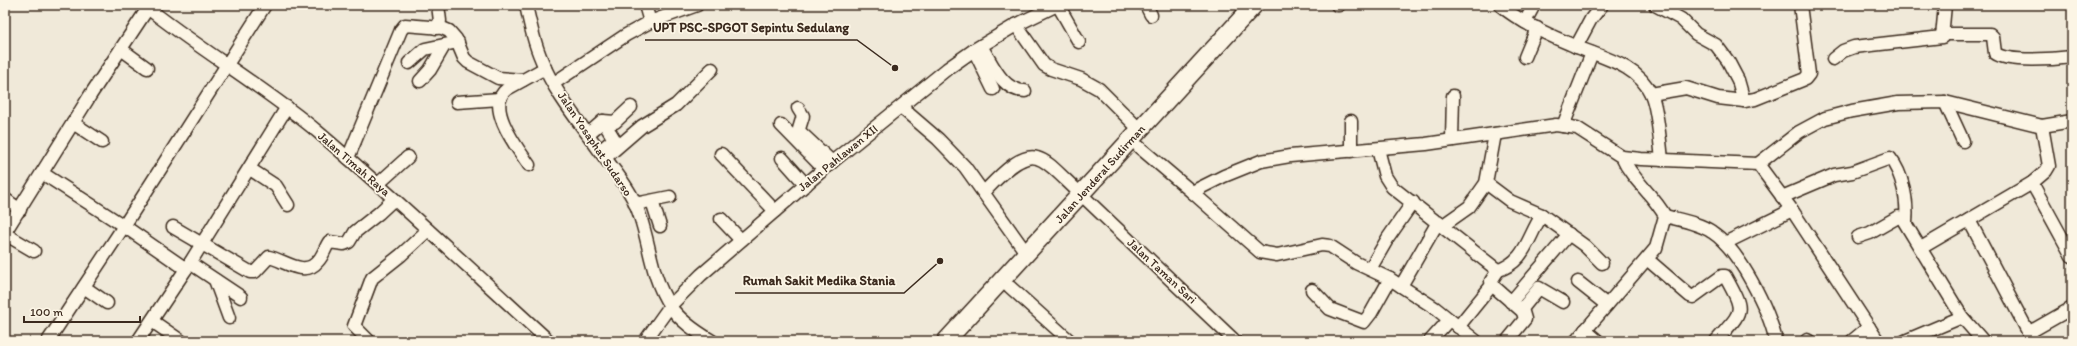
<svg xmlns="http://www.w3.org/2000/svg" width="2077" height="346" font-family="Itim,sans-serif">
  <rect width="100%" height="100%" fill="#f0e9d9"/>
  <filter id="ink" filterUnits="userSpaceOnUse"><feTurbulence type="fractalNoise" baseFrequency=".025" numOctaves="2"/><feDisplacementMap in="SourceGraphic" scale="8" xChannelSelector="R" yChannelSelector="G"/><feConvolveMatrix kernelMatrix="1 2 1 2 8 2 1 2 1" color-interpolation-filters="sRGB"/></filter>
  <g filter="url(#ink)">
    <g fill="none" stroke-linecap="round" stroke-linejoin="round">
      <g stroke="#3b2a1e" stroke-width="15">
        <g id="minor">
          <path d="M 144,5 C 200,50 263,86 318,132 C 397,199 472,271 549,341"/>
          <path d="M 526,5 C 530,24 534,43 542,61 C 554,92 580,123 599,150 C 612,168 626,183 635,203 C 650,236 649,275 670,306 C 680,321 697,332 712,341"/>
          <polyline points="645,5 650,22"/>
          <polyline points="1058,5 1079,42"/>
          <polyline points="1146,5 1151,15"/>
          <polyline points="1337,5 1339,5"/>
          <path d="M 1500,5 C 1520,22 1546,34 1570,44 C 1598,57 1637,63 1651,94 C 1658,109 1660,143 1662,160"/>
          <polyline points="1655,5 1681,19 1696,34 1716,45 1728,61 1738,80 1744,101"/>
          <polyline points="1525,22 1534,5"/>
          <polyline points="1016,25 1044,65 1051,69 1081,79 1099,89 1140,130"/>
          <polyline points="436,28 440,21 438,5"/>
          <path d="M 1942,34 L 1990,34 L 1993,37 L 1995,53 C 2007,63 2057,59 2072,57"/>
          <path d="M 981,46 C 992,63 1002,91 1025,91"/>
          <polyline points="1576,47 1591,19 1602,5"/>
          <polyline points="121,49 147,68"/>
          <polyline points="974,50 993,89"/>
          <polyline points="1525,57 1537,28"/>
          <polyline points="1833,59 1843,51 1854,47 1942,37 1945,5"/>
          <polyline points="409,63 425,49 458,42"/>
          <polyline points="420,81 430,70 444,46"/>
          <polyline points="554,83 626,35 650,22 697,5"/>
          <polyline points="1651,94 1686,88 1718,98 1744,101 1755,99 1805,79 1809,74 1800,5"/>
          <polyline points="457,102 500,99"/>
          <polyline points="1945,102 1963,141"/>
          <polyline points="798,108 803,116 799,129 800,132 832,162"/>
          <polyline points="902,108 938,139 965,167 1027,254"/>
          <polyline points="1351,121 1351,151"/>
          <polyline points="73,123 102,142"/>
          <polyline points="781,125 824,169"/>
          <polyline points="1563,126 1592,53"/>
          <polyline points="588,134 603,121 615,122 631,107"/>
          <polyline points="1452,140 1453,96"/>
          <polyline points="1139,147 1192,192 1224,176 1261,161 1290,156 1426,144 1556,125 1577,128 1622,157 1641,159 1758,164 1792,210 1878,341"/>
          <polyline points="602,149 614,139 603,121"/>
          <polyline points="1378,149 1385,176 1392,187 1496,269 1497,272 1491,281 1492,285 1521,310 1539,288 1563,302"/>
          <polyline points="721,154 775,211"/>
          <polyline points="348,158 401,30 405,25 442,28 449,31 456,39 464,58 468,62 498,78 523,80"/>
          <polyline points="605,158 642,126 676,105 712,69"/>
          <polyline points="782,158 806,185"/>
          <polyline points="1758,164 1799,132 1825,118 1852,111 1898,103 1945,102 2042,126 2072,121"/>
          <path d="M 529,165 C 518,149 484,106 507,89 L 545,68"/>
          <polyline points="250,169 276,186 288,205"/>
          <polyline points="42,173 124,226 186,269"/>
          <polyline points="1486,183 1510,201 1542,215"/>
          <polyline points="2032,183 2072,256"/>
          <polyline points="378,184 408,157"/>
          <path d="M 984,192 C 995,181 1020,152 1037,158 C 1048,161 1058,173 1066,180 L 1235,341"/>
          <polyline points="1192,192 1260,252 1277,255 1322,245 1330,246 1356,263 1390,279 1435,308 1476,341"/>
          <path d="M 1782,197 L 1834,175 L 1852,172 L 1890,158 C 1903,174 1908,202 1906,222"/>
          <polyline points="5,199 20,210"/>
          <polyline points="652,201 660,226"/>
          <polyline points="635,204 670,197"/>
          <path d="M 1665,216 C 1680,220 1699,223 1712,232 C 1739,249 1769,310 1776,341"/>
          <polyline points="721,219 741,240"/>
          <polyline points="1969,220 2033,341"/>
          <polyline points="1442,226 1469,207 1486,183 1495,134"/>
          <path d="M 173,227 L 250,272 L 255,272 L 269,257 C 284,260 305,278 318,261 C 323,256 325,248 329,242 L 344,244 L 349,242 L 355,232 L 379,213 L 394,199"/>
          <polyline points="5,232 91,94 150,5"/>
          <polyline points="5,234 34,251"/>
          <polyline points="1858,237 1870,233 1898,217 1902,218 1962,317 1905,341"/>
          <polyline points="1725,243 1792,210"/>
          <polyline points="1921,248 2032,183 2046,171 2049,166 2042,126"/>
          <path d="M 1647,259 L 1690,296 L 1693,297 L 1722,276 L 1725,276 C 1746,314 1743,310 1716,341"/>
          <polyline points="190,263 241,297"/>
          <polyline points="1370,269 1388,238 1413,202"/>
          <path d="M 1496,271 C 1526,262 1527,238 1542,215 L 1585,246 L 1602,263"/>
          <polyline points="215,280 229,318"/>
          <polyline points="1578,282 1607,305"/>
          <polyline points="1401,286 1438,222"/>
          <polyline points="84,287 107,303"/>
          <polyline points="1010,287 1070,341"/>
          <polyline points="1312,290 1330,309 1364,322 1371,313 1390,279"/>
          <polyline points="1511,302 1569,234"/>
          <polyline points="1962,317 1983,341"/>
          <polyline points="152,321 181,341"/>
          <polyline points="1458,327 1492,285"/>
          <polyline points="1585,330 1598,341"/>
          <polyline points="2028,333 2072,308"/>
          <polyline points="1807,340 1809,341"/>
          <polyline points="48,341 124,226 265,5"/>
          <polyline points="138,341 190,263 287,107"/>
          <polyline points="369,341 354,326 372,278 401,255 428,230"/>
          <polyline points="645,341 670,306 701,275 832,162 947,69 974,50 1016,25 1057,5"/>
          <polyline points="1430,341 1449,320"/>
          <polyline points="1507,341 1525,319 1522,309"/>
          <path d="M 1576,341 L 1656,248 L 1665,216 C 1653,194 1632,180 1622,157"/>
          <polyline points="1852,341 1869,327"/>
        </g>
      </g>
      <g stroke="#3b2a1e" stroke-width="20">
        <polyline id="highway" points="946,341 1254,5"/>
      </g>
      <use href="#minor" stroke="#fcf5e5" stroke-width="12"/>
      <use href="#highway" stroke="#fcf5e5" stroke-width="17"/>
    </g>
  </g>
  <g text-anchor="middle" stroke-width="3.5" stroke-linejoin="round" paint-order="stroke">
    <g font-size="12" fill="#3b2a1e" stroke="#fcf5e5">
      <text transform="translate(595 144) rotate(56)" y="4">Jalan Yosaphat Sudarso</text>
      <text transform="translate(838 158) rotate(-39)" y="4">Jalan Pahlawan XII</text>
      <text transform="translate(354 164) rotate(41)" y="4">Jalan Timah Raya</text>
      <text transform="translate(1100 174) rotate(-48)" y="4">Jalan Jenderal Sudirman</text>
      <text transform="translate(1162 271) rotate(43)" y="4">Jalan Taman Sari</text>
    </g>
  </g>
  <path fill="none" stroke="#3b2a1e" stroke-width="1.5" d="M895 68L857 40H645M940 261L904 293H735"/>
  <g fill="#3b2a1e" stroke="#fcf5e5" stroke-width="1.5">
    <circle cx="895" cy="68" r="4"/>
    <circle cx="940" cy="261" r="4"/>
  </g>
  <g font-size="13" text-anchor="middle" font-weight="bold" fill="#3b2a1e" stroke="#fcf5e5" stroke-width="3.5" stroke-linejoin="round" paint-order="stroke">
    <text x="751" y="32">UPT PSC-SPGOT Sepintu Sedulang</text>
    <text x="819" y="285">Rumah Sakit Medika Stania</text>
  </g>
  <rect width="2077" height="346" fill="none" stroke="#fcf5e5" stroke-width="20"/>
  <rect x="10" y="10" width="2057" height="326" fill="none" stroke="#3b2a1e" stroke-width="1.5" filter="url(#ink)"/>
  <path d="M24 316v6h116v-6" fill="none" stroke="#3b2a1e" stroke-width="2"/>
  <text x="30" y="316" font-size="12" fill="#3b2a1e" stroke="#fcf5e5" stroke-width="3" paint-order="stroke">100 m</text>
</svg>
